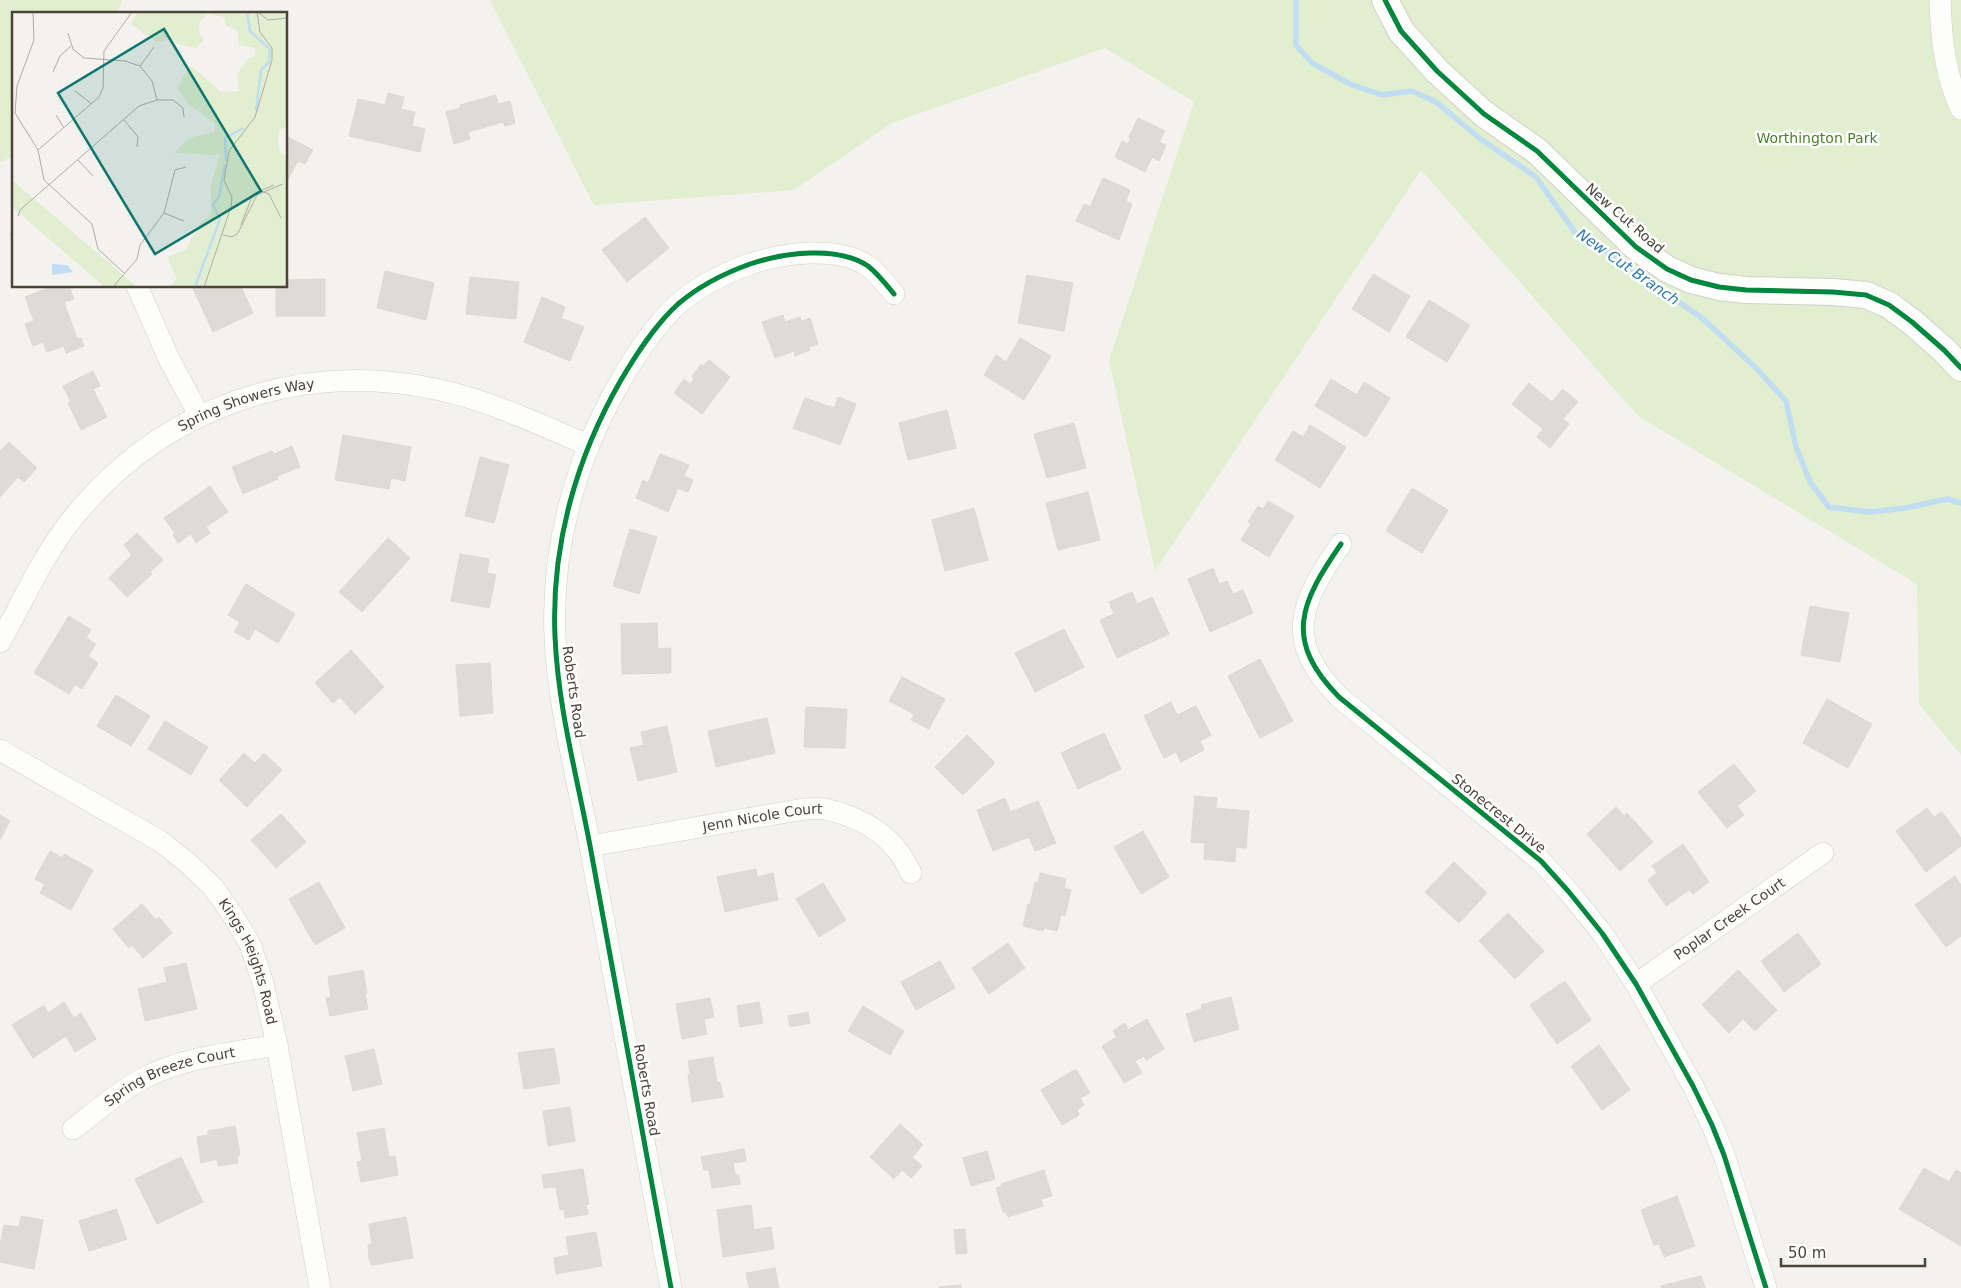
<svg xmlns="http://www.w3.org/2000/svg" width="1961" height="1288" font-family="'DejaVu Sans',sans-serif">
  <rect width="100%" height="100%" fill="#f4f2ee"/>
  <g fill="#e1eecf">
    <polygon points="0,0 122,0 117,14 14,14 14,156 0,162"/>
    <polygon points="490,0 1961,0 1961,755 1919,704 1917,584 1638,416 1421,170 1155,571 1109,360 1194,102 1105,48 892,123 794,190 594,205"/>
  </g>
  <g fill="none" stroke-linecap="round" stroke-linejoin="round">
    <polyline stroke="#c0ddf1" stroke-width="5.5" points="1296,0 1296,45 1312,63 1350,84 1382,95 1412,91 1436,102 1482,140 1536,177 1576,234 1605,250 1702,318 1757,369 1786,401 1796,447 1810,482 1829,507 1870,512 1905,508 1947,499 1961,503"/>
  </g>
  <g fill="#dedbd6" stroke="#dcd9d4">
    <polygon points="388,93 404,97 401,109 415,112 412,126 425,129 420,152 349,136 358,99 385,105"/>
    <polygon points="496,95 498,104 510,101 515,123 505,126 503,122 468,132 470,139 454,144 446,112 460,108 460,105"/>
    <polygon points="1138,118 1165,131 1159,142 1166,145 1159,161 1152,157 1145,172 1115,157 1122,141 1128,144 1131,138 1129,137"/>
    <polygon points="286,136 313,150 305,164 298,161 286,183"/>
    <polygon points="1103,178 1130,190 1126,201 1132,204 1119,240 1076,221 1084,204 1090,207"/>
    <polygon points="645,217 669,248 627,282 602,250"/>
    <polygon points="14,232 14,243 10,234"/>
    <polygon points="385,271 434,283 426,320 377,308"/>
    <polygon points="1373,274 1410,296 1389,332 1352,309"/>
    <polygon points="1027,275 1073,283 1064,331 1018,323"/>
    <polygon points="470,277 519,282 516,319 466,314"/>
    <polygon points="325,279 325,316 276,316 276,286 286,286 286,280"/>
    <polygon points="53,286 69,286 74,299 64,302 77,339 81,338 84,346 66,353 64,346 47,352 43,342 33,346 25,324 34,321 25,297"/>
    <polygon points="192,286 239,286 240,288 241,287 253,313 213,332"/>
    <polygon points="542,297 565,307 561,318 584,327 570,361 524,342"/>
    <polygon points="1429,300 1470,325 1447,362 1406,337"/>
    <polygon points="783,315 785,322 800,317 801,321 810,318 818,344 809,347 810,350 795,356 794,351 775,358 762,322"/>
    <polygon points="1020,338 1051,356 1024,400 984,375 996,355 1006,362"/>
    <polygon points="709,360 730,377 702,414 674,393 684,379 690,384 694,379 692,377 701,364 703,366"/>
    <polygon points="93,371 100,386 93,389 107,417 81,430 68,403 71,402 63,386"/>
    <polygon points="1331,379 1357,395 1364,382 1390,398 1366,437 1315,406"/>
    <polygon points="1529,383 1552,402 1563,389 1578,402 1563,419 1569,424 1550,448 1537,437 1543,429 1512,404"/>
    <polygon points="838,397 856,404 840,445 793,428 805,398 834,408"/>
    <polygon points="947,410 956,448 908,460 899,423"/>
    <polygon points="1074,423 1086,468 1047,478 1034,434"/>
    <polygon points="1310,425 1346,447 1320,488 1275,460 1293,431 1303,437"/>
    <polygon points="343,435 411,447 405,481 391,478 389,489 335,480"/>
    <polygon points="9,442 37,468 24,482 18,477 0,497 0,451"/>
    <polygon points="292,446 300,467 277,476 278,479 243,494 232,467 272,451 274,454"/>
    <polygon points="660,454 689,465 684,476 693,480 688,492 678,488 668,512 636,498 643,480 648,483"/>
    <polygon points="480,457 509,465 494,523 465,516"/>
    <polygon points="210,486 228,512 206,527 210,533 196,543 191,534 178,543 173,535 175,533 164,518"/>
    <polygon points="1412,488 1448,510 1422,553 1386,531"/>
    <polygon points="1088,492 1100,540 1058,550 1046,503"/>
    <polygon points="1268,501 1294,516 1269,557 1241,540 1251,524 1248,522 1258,506 1263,509"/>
    <polygon points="974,508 988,560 945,571 932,520"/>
    <polygon points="630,529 657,537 639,594 613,586"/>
    <polygon points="137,533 163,560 150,572 152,574 127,597 109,578 132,555 124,545"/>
    <polygon points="388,538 410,558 362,612 339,592"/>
    <polygon points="460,554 489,559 487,573 496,575 489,608 451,601"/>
    <polygon points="1213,568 1219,584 1227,581 1233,594 1243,590 1253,613 1210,632 1188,579"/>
    <polygon points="246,584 295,614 278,643 255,629 249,640 234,632 240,622 228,615"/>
    <polygon points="1132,592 1137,604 1152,597 1169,634 1117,658 1100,620 1114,614 1109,602"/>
    <polygon points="1810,606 1849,613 1840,662 1801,655"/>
    <polygon points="69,616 91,630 86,638 96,644 88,656 98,663 82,689 75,684 69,694 34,673"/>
    <polygon points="657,623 658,649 671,648 671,673 622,674 621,624"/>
    <polygon points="1064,629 1084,667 1035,692 1015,653"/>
    <polygon points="351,650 384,687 355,714 340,697 333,703 315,683"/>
    <polygon points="1260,659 1293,721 1260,738 1228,676"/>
    <polygon points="490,663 493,713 460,716 456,665"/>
    <polygon points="902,677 945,699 929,729 911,720 914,714 889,701"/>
    <polygon points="116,695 150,716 131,746 97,726"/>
    <polygon points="1827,699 1872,724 1848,768 1803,743"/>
    <polygon points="1171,702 1177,715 1196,706 1211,735 1200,741 1204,750 1181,762 1176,752 1164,758 1144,716"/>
    <polygon points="806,707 847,709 845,748 804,747"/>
    <polygon points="767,718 775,753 716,767 708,731"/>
    <polygon points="165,721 208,747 191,775 148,749"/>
    <polygon points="667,726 677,772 638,781 630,748 644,745 641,732"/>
    <polygon points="1104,733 1121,769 1078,789 1061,753"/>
    <polygon points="967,735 995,763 963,795 935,767"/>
    <polygon points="244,753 255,763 264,753 282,770 247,807 219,780"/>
    <polygon points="1734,764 1756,791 1737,806 1744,815 1727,828 1698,792"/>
    <polygon points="1195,796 1217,798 1216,808 1249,811 1246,848 1236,847 1235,862 1204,859 1205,843 1191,842"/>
    <polygon points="1005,798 1010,812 1038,801 1056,843 1035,851 1029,837 993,851 977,810"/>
    <polygon points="1616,807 1624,816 1627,813 1653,842 1620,871 1587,834"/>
    <polygon points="1927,808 1934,817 1942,812 1961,838 1961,846 1926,872 1896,831"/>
    <polygon points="281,814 306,842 276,868 251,840"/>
    <polygon points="0,815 10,821 0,840"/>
    <polygon points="1143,831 1169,877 1141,894 1114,847"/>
    <polygon points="1683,844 1709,882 1693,894 1689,890 1666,906 1648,880 1657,873 1652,866"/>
    <polygon points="50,851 62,858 64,854 93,870 71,910 40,893 45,884 35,879"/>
    <polygon points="1454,862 1487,893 1459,923 1425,892"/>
    <polygon points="756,869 757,877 773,873 778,900 725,912 717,877"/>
    <polygon points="1040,873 1066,879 1064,888 1071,890 1065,916 1061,915 1057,931 1044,928 1043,931 1023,926 1028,904 1030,905 1035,882 1038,883"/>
    <polygon points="1955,876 1961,885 1961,936 1946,947 1915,905"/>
    <polygon points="319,882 345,928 315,945 289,899"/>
    <polygon points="823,883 846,920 819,937 796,899"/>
    <polygon points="142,904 156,920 159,917 172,933 143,958 132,945 129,948 113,929"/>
    <polygon points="1508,913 1544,951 1515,979 1479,941"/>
    <polygon points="1798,933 1821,964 1784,992 1761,961"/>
    <polygon points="1008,943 1025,968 989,994 972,968"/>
    <polygon points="940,961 955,988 916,1010 901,982"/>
    <polygon points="186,963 197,1009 145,1021 138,989 167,982 164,968"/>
    <polygon points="363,970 367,993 365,993 368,1009 330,1016 326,998 331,997 328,977"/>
    <polygon points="1738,970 1777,1010 1755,1031 1743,1019 1729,1033 1702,1005"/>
    <polygon points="1565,981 1591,1020 1557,1044 1530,1005"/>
    <polygon points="1231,997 1239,1029 1194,1042 1186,1014 1202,1009 1201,1005"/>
    <polygon points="710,998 714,1017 704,1019 707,1034 682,1039 676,1004"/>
    <polygon points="64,1002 74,1018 81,1013 96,1039 75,1052 66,1036 33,1058 12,1025 44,1005 48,1013"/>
    <polygon points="759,1002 763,1023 740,1027 737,1006"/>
    <polygon points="863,1006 904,1031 890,1055 848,1031"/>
    <polygon points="808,1012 810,1023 790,1027 788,1016"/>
    <polygon points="1147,1019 1164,1049 1146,1060 1144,1056 1135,1061 1142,1073 1124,1083 1102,1046 1117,1037 1113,1031 1125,1023 1128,1030"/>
    <polygon points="1599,1045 1630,1090 1602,1110 1571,1066"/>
    <polygon points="554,1048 560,1083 524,1089 518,1053"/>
    <polygon points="374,1049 382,1084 353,1091 345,1056"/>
    <polygon points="713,1057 717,1083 720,1082 723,1097 692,1102 688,1074 690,1073 688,1061"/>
    <polygon points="1076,1069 1090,1093 1080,1098 1084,1105 1077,1110 1079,1115 1062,1125 1041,1090"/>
    <polygon points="570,1107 575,1141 548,1146 543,1111"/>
    <polygon points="900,1124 923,1145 912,1157 922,1166 911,1178 902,1170 894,1179 870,1157"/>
    <polygon points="235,1126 240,1155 237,1156 238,1163 218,1166 217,1159 201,1163 197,1137 208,1135 208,1131"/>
    <polygon points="384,1128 389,1157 395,1156 398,1175 361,1182 357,1162 362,1161 357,1133"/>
    <polygon points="744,1149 746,1161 733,1163 735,1175 739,1175 740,1184 712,1188 709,1170 704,1170 701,1157"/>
    <polygon points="987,1151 995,1179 971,1186 963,1158"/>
    <polygon points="181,1157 203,1202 157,1224 135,1179"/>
    <polygon points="1924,1168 1949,1182 1956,1170 1961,1173 1961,1246 1899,1209"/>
    <polygon points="583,1169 589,1204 586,1205 588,1214 565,1218 564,1209 560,1210 556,1187 544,1188 542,1175"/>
    <polygon points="1044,1170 1052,1196 1041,1199 1043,1206 1008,1217 1006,1212 1003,1212 996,1188 1002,1186 1001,1184"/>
    <polygon points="1677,1196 1695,1246 1664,1257 1659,1244 1654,1245 1641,1210"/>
    <polygon points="751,1205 754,1230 771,1227 774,1249 723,1257 717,1210"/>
    <polygon points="116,1209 127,1239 89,1251 79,1221"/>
    <polygon points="21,1216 43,1220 34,1269 0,1262 0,1245 4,1225 19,1227"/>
    <polygon points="406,1217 413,1258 372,1265 369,1259 368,1245 372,1244 369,1224"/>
    <polygon points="965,1229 967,1253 956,1254 954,1230"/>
    <polygon points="596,1232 602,1266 556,1274 554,1258 569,1255 566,1237"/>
    <polygon points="775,1268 779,1288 749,1288 746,1273"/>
    <polygon points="1701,1276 1705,1288 1661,1288 1661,1286"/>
    <polygon points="961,1285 961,1288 939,1288 939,1287"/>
  </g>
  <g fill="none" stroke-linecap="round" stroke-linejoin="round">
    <g stroke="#d2d0cb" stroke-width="22">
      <g id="minor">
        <path d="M 1940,0 C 1941,37 1945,75 1961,109"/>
        <polyline points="137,286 168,357 199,415"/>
        <path d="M 1341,544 C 1300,603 1283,640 1339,697 L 1541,861 L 1569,892 L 1602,933 L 1636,984 L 1693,1086 L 1712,1125 L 1724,1155 L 1766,1288"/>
        <path id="s1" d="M 0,642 C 23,601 43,555 72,519 C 162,407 300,359 440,390 C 491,401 540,425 588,445"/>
        <path id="s2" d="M 0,750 L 160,841 L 188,863 L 213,887 L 232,914 L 250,944 L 263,983 L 277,1045 L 320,1288"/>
        <path id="s3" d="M 590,846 L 798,810 C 806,809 816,808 825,809 C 852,815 880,828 897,850 C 903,857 907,865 911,873"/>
        <path id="s4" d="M 1636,984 L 1823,853"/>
        <path id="s5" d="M 73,1129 C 95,1112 117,1093 142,1079 C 183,1057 232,1053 277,1045"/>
        <path d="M 671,1288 C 645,1146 619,1004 593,862 C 580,787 558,712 555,636 C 551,546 576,458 621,380 C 637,353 655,325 678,304 C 699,286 725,273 750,264 C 783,253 837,245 868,266 C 878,274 886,284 894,294"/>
      </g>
    </g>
    <g stroke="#d2d0cb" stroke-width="28">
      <polyline id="tertiary" points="1385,0 1401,31 1437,71 1484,114 1537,151 1636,247 1667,269 1691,280 1719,287 1746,290 1833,292 1866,295 1889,305 1912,322 1944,350 1961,368"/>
    </g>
    <use href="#minor" stroke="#fdfdfc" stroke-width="21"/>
    <use href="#tertiary" stroke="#fdfdfc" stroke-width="26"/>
    <g stroke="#fff" stroke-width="8">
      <g id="cycleway">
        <polyline points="1385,0 1401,31 1437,71 1484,114 1537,151 1636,247 1667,269 1691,280 1719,287 1746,290 1833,292 1866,295 1889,305 1912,322 1944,350 1961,368"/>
        <path d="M 1341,544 C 1300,603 1283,640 1339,697 L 1541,861 L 1569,892 L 1602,933 L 1636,984 L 1693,1086 L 1712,1125 L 1724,1155 L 1766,1288"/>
        <path d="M 671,1288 C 645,1146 619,1004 593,862 C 580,787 558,712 555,636 C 551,546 576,458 621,380 C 637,353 655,325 678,304 C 699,286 725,273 750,264 C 783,253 837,245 868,266 C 878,274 886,284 894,294"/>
      </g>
    </g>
    <use href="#cycleway" stroke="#00873e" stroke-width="5"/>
  </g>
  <g text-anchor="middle" stroke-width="5" stroke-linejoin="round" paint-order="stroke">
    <g font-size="14" fill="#4a7f2a" stroke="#fff">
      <text x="1817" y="143">Worthington Park</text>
    </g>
    <g font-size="14" fill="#4b4439" stroke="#fff">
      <text transform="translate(1625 218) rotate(41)" y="5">New Cut Road</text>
      <text dy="5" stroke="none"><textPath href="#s1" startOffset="356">Spring Showers Way</textPath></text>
      <text transform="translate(574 692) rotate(82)" y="5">Roberts Road</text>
      <text transform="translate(1499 813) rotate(39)" y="5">Stonecrest Drive</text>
      <text dy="5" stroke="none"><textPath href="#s3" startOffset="175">Jenn Nicole Court</textPath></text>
      <text dy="5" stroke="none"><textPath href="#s4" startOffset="114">Poplar Creek Court</textPath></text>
      <text dy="5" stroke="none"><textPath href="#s2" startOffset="338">Kings Heights Road</textPath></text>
      <text dy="5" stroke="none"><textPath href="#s5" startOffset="112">Spring Breeze Court</textPath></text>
      <text transform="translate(647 1090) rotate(80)" y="5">Roberts Road</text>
    </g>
    <g font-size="15" font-style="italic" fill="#2e7ab2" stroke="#fff">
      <text transform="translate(1628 267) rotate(35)" y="5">New Cut Branch</text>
    </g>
  </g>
  <g transform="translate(12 12)">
    <rect width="275" height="275" fill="#f4f2ee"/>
    <path d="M 126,0 L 275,0 L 275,114 L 267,120 L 266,128 L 268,139 L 275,146 L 275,275 L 157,275 L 165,267 L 155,245 L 174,238 L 189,210 L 199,204 L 199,173 L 208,143 L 162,141 L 177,126 L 203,120 L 203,111 L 176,92 L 165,76 L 179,54 L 209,80 L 227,79 L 225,62 L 236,47 L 243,44 L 244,36 L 227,33 L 225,18 L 214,14 L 212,5 L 196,2 L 188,9 L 187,21 L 192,28 L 184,36 L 168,33 L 159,27 L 145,30 L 119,12 ZM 0,168 L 125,275 L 93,275 L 0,195 Z" fill="#e1eecf"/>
    <path d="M 40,252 L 55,253 L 61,260 L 40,263 Z" fill="#c0ddf1"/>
    <path fill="none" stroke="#c0ddf1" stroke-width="2.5" d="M 235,0 L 238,19 L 258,37 L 257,50 L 249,58 L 244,98M 214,149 L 213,126 L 232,116M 183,275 L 208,207 L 201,193 L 207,184 L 213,153"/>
    <path fill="none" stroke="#b0aca6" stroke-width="1" d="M 21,0 L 22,28 L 5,74 L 3,101 L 26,138 L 32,168 L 80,212 L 86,237 L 112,261M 246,0 L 256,8 L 275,6M 56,21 L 61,37 L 72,46 L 113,49 L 128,54 L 140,69 L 145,88M 128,54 L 142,35M 41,60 L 48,44 L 59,34M 63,79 L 80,92M 44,103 L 52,116M 112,108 L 126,125 L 125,135M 26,138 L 87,85 L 91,76 L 92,39 L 120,0M 66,148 L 81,164M 249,179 L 257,182 L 269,206M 152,201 L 172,209M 6,204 L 8,198 L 127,94 L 145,88 L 161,88 L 171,96 L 172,105M 229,213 L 241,182 L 262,173M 211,223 L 220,225 L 226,221 L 245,183 L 271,172M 101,275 L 125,247 L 128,233 L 152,201 L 163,158 L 174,155M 192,275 L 219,195 L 220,185 L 212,168 L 217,139 L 243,105 L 260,48 L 260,36 L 248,20 L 245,0"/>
    <path fill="#0f766e" fill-opacity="0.15" stroke="#0f766e" stroke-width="2.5" d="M 152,17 L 249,179 L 143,242 L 46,81 Z"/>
    <rect width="275" height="275" fill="none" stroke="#4b4439" stroke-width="2.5"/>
  </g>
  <path d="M1781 1258v8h144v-8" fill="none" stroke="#4b4439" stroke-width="2.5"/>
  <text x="1788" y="1258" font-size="15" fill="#4b4439" stroke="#ffffff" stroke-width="4" paint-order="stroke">50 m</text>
</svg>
